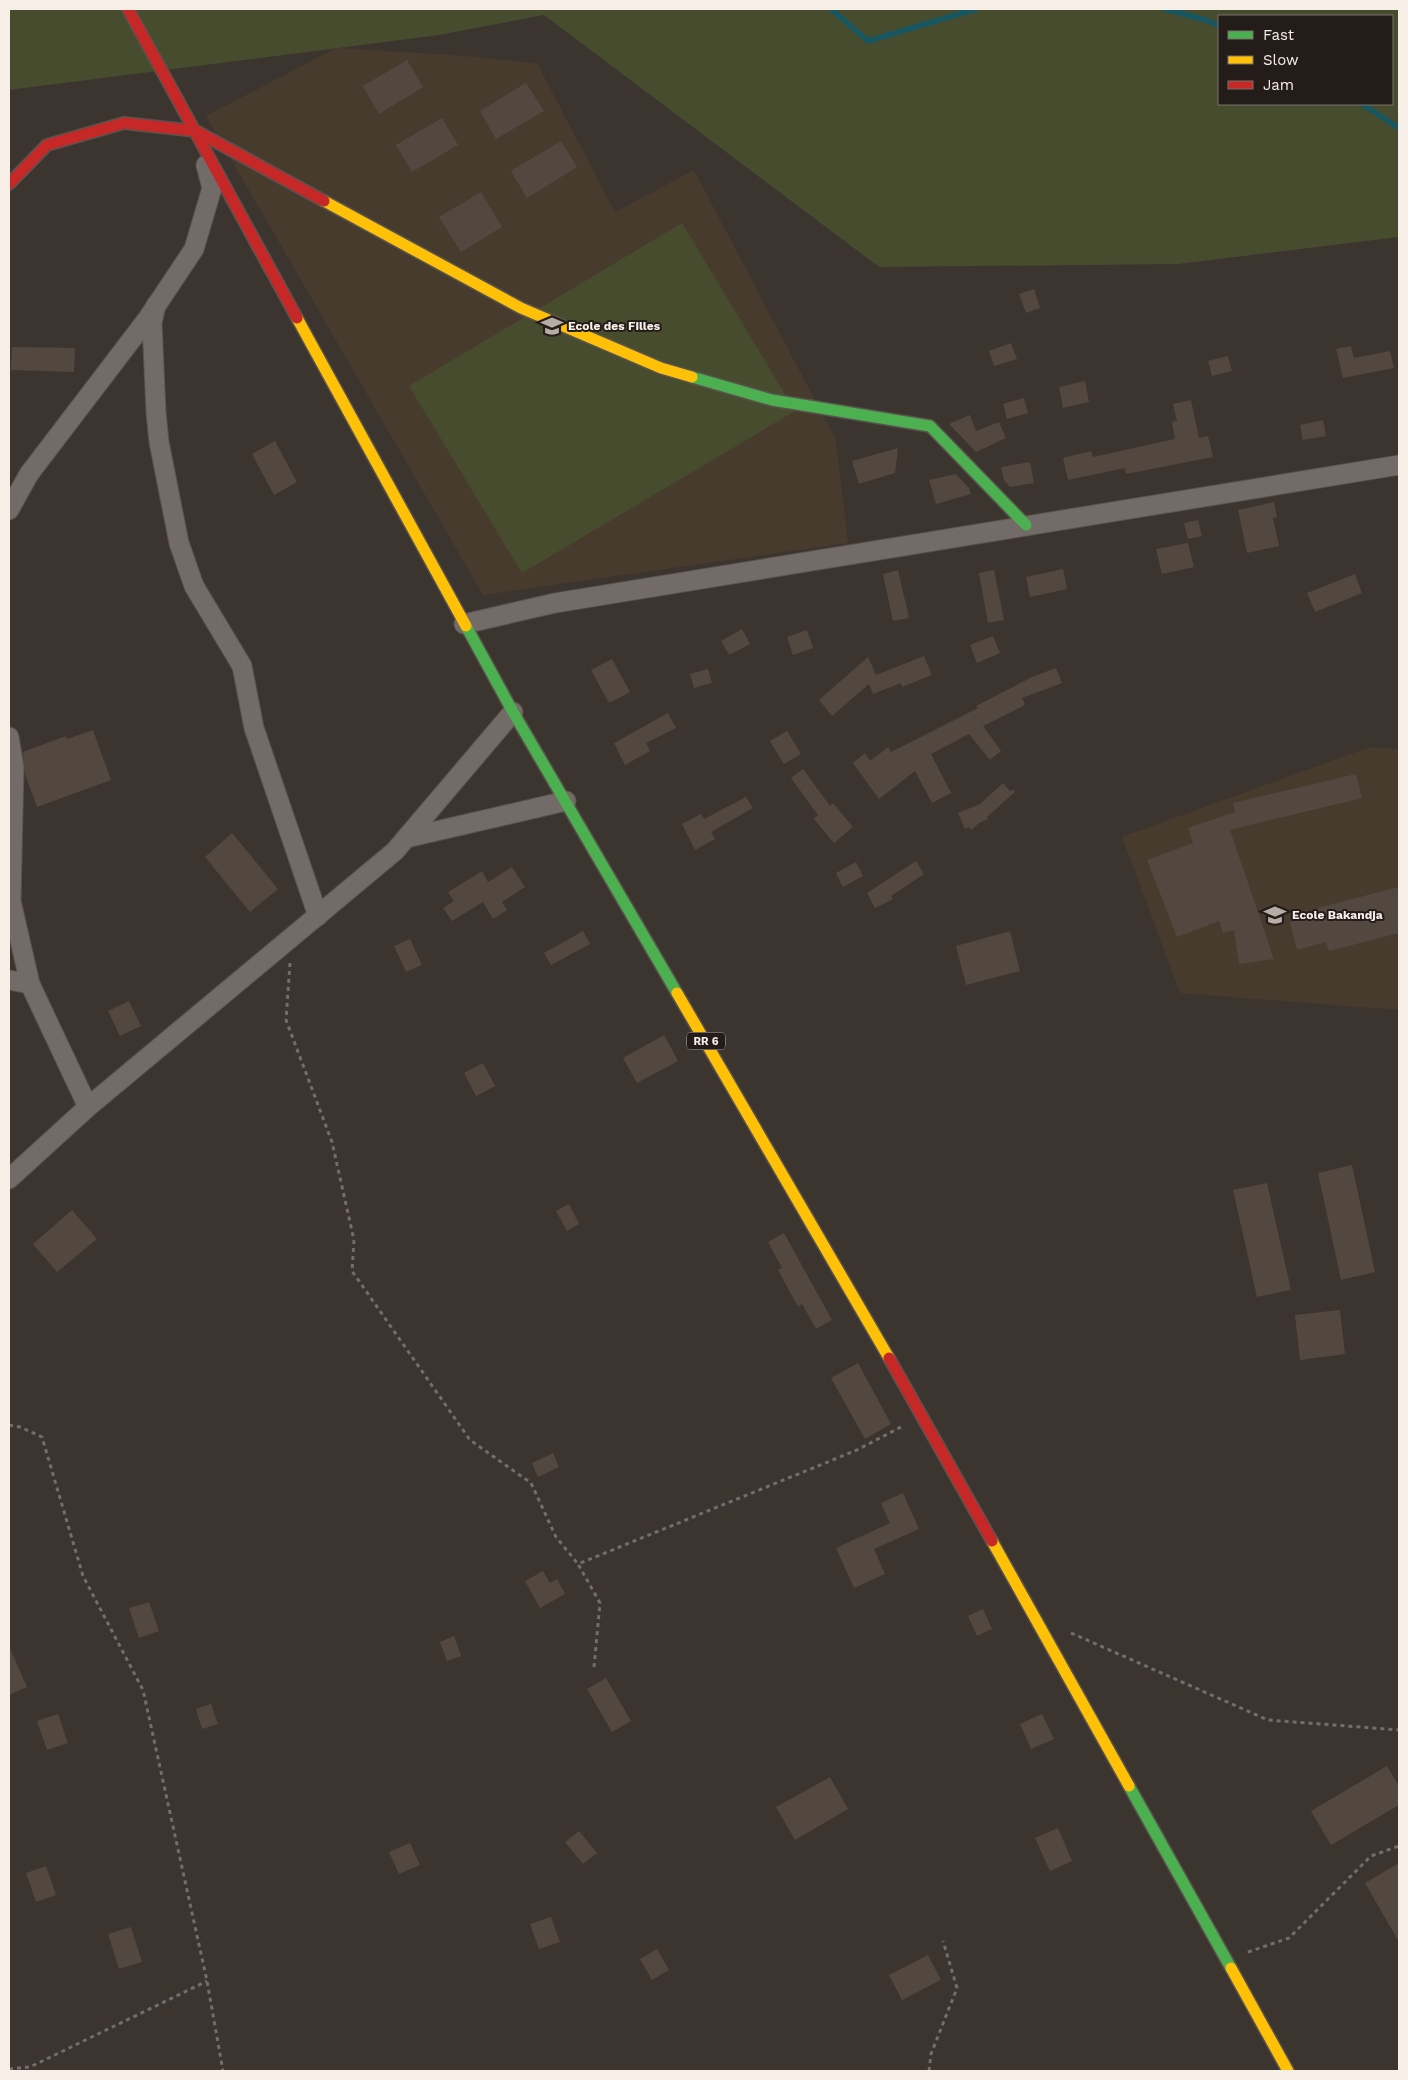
<svg xmlns="http://www.w3.org/2000/svg" width="1408" height="2080" font-family="'Work Sans',sans-serif">
  <rect width="100%" height="100%" fill="#3c342f"/>
  <g fill="#473b2d">
    <polygon points="336,48 454,55 537,63 615,212 694,170 836,440 848,543 483,595 206,116"/>
    <polygon points="1370,747 1399,749 1399,1010 1180,993 1122,837"/>
  </g>
  <g fill="#484c2e" fill-rule="evenodd">
    <path d="M 9,9 L 1399,9 L 1399,237 L 1178,264 L 879,267 L 544,15 L 439,35 L 9,90 ZM 1219,16 L 1392,16 L 1392,104 L 1219,104 Z"/>
    <polygon points="682,223 795,411 522,573 409,386"/>
  </g>
  <g fill="none" stroke-linecap="round" stroke-linejoin="round">
    <g stroke="#165761" stroke-width="5.5">
      <polyline points="831,9 868,41 976,9"/>
      <polyline points="1165,9 1206,20 1219,26"/>
      <polyline points="1362,104 1399,128"/>
    </g>
  </g>
  <g fill="#534840">
    <polygon points="407,60 423,87 379,114 363,86"/>
    <polygon points="526,83 544,111 496,139 480,111"/>
    <polygon points="442,118 458,145 412,172 396,145"/>
    <polygon points="561,141 577,167 527,198 511,171"/>
    <polygon points="481,192 502,227 461,252 439,217"/>
    <polygon points="1034,289 1040,308 1026,313 1019,294"/>
    <polygon points="1011,343 1017,359 994,366 989,351"/>
    <polygon points="1351,346 1354,358 1390,351 1394,368 1343,378 1336,349"/>
    <polygon points="12,347 75,348 74,372 11,370"/>
    <polygon points="1228,356 1232,371 1212,376 1208,361"/>
    <polygon points="1085,381 1089,402 1063,408 1059,387"/>
    <polygon points="1024,398 1028,413 1007,419 1003,404"/>
    <polygon points="1191,400 1199,438 1208,436 1213,457 1126,474 1125,468 1068,480 1063,458 1091,451 1093,457 1175,439 1172,422 1177,421 1173,404"/>
    <polygon points="970,415 976,431 999,422 1006,438 976,452 949,424"/>
    <polygon points="1323,420 1326,436 1303,440 1300,425"/>
    <polygon points="275,441 297,482 274,495 252,454"/>
    <polygon points="898,448 895,473 859,484 852,461"/>
    <polygon points="1030,462 1034,483 1010,487 1004,480 1001,467"/>
    <polygon points="956,474 969,488 971,494 936,504 929,480"/>
    <polygon points="1274,502 1277,517 1273,518 1279,546 1247,553 1238,510"/>
    <polygon points="1198,520 1202,536 1188,539 1184,523"/>
    <polygon points="1188,543 1194,567 1162,574 1156,549"/>
    <polygon points="1063,569 1067,589 1030,597 1026,577"/>
    <polygon points="898,570 909,618 893,621 883,574"/>
    <polygon points="994,570 1004,620 988,623 979,573"/>
    <polygon points="1355,574 1362,593 1315,612 1307,593"/>
    <polygon points="742,629 750,644 729,655 721,641"/>
    <polygon points="807,630 813,648 793,655 787,637"/>
    <polygon points="993,636 1000,653 977,663 970,645"/>
    <polygon points="924,656 932,675 902,687 901,683 873,694 869,684 832,716 819,700 868,657 876,675"/>
    <polygon points="612,659 630,692 609,703 591,670"/>
    <polygon points="1056,668 1062,683 1022,698 1025,705 983,726 1001,751 990,760 969,734 931,754 951,793 932,803 915,771 879,799 853,763 865,753 870,761 888,747 891,752 978,708 976,706 1032,677"/>
    <polygon points="708,669 712,683 694,688 690,674"/>
    <polygon points="668,713 676,728 646,743 650,751 625,765 614,743"/>
    <polygon points="93,730 111,780 37,807 25,774 23,752 66,736 67,739"/>
    <polygon points="787,731 801,754 784,764 770,741"/>
    <polygon points="803,769 830,806 833,803 853,827 834,843 814,819 818,815 791,778"/>
    <polygon points="1356,774 1362,798 1230,830 1274,959 1239,964 1234,930 1223,933 1219,921 1177,937 1147,860 1193,843 1188,828 1235,812 1233,803"/>
    <polygon points="1003,783 1010,791 1013,790 1015,792 987,817 988,819 979,823 971,830 969,827 965,829 958,813 980,804"/>
    <polygon points="746,797 753,808 711,832 715,839 695,850 682,824 701,814 704,819"/>
    <polygon points="232,833 278,889 250,912 205,857"/>
    <polygon points="916,861 924,874 891,896 893,899 875,908 867,893"/>
    <polygon points="856,862 863,876 843,887 836,873"/>
    <polygon points="512,867 525,887 502,902 507,910 493,919 483,902 452,921 443,908 454,901 448,892 482,871 488,882"/>
    <polygon points="1399,887 1399,933 1329,951 1326,942 1297,950 1290,922 1319,915 1317,908"/>
    <polygon points="583,931 590,944 551,965 544,953"/>
    <polygon points="1010,931 1020,971 966,985 956,946"/>
    <polygon points="410,939 422,965 406,972 394,946"/>
    <polygon points="129,1001 141,1026 120,1036 108,1011"/>
    <polygon points="664,1035 678,1061 637,1083 623,1058"/>
    <polygon points="483,1063 495,1086 476,1096 464,1073"/>
    <polygon points="1352,1165 1375,1272 1341,1280 1318,1173"/>
    <polygon points="1267,1183 1291,1290 1257,1297 1233,1190"/>
    <polygon points="569,1204 579,1224 567,1231 556,1211"/>
    <polygon points="72,1210 97,1239 57,1272 33,1244"/>
    <polygon points="784,1233 832,1320 816,1329 802,1304 798,1307 778,1270 782,1268 768,1242"/>
    <polygon points="1340,1310 1345,1354 1300,1360 1295,1315"/>
    <polygon points="858,1363 891,1424 865,1439 831,1378"/>
    <polygon points="553,1453 559,1467 538,1477 532,1463"/>
    <polygon points="903,1493 919,1529 874,1549 885,1574 854,1588 836,1548 890,1523 881,1503"/>
    <polygon points="543,1571 550,1583 557,1579 565,1594 540,1608 525,1581"/>
    <polygon points="149,1602 159,1631 139,1638 129,1608"/>
    <polygon points="983,1609 992,1629 977,1636 968,1616"/>
    <polygon points="454,1636 461,1656 447,1661 440,1642"/>
    <polygon points="9,1646 27,1687 9,1695"/>
    <polygon points="606,1678 631,1721 612,1732 587,1689"/>
    <polygon points="211,1704 218,1724 202,1729 196,1709"/>
    <polygon points="58,1714 68,1743 47,1750 37,1721"/>
    <polygon points="1042,1714 1054,1739 1031,1749 1020,1724"/>
    <polygon points="1387,1766 1399,1786 1399,1805 1331,1845 1311,1811"/>
    <polygon points="830,1777 848,1809 795,1840 776,1807"/>
    <polygon points="1058,1828 1072,1861 1050,1871 1035,1838"/>
    <polygon points="579,1831 597,1853 583,1864 565,1842"/>
    <polygon points="410,1843 420,1865 399,1874 389,1852"/>
    <polygon points="1399,1863 1399,1942 1365,1883"/>
    <polygon points="46,1866 56,1895 36,1902 26,1873"/>
    <polygon points="551,1917 560,1942 539,1949 530,1924"/>
    <polygon points="131,1927 142,1962 119,1969 108,1934"/>
    <polygon points="657,1949 669,1970 652,1980 640,1959"/>
    <polygon points="928,1955 941,1980 902,2000 889,1975"/>
  </g>
  <g fill="none" stroke-linecap="round" stroke-linejoin="round">
    <g stroke="#59534e" stroke-width="21">
      <g id="street">
        <polyline points="156,305 152,323 156,412 159,442 179,543 194,586 242,666 254,728 318,916"/>
        <polyline points="9,510 29,474 148,318 194,249 212,188 206,165"/>
        <polyline points="464,624 555,603 1399,465"/>
        <polyline points="9,737 14,767 11,901 30,984 88,1107"/>
        <polyline points="406,838 566,801"/>
        <polyline points="9,980 30,984"/>
        <polyline points="9,1179 88,1107 395,851 513,712"/>
      </g>
    </g>
    <g stroke="#59534e" stroke-width="14">
      <g id="fast">
        <polyline points="692,377 772,400 930,426 1026,525"/>
        <polyline points="466,626 513,712 677,993"/>
        <polyline points="1129,1786 1231,1968"/>
      </g>
    </g>
    <g stroke="#59534e" stroke-width="14">
      <g id="slow">
        <polyline points="324,201 521,308 661,368 692,377"/>
        <polyline points="297,318 466,626"/>
        <polyline points="677,993 889,1358"/>
        <polyline points="992,1541 1129,1786"/>
        <polyline points="1231,1968 1288,2071"/>
      </g>
    </g>
    <g stroke="#59534e" stroke-width="14">
      <g id="jam">
        <polyline points="128,9 297,318"/>
        <polyline points="9,184 47,145 124,123 196,131 324,201"/>
        <polyline points="889,1358 992,1541"/>
      </g>
    </g>
    <g stroke="#736e6a" stroke-width="3" stroke-dasharray="4 4" stroke-linecap="butt">
      <polyline points="290,963 286,1020 332,1142 354,1240 352,1271 470,1440 531,1483 556,1537 578,1564"/>
      <polyline points="9,1425 20,1427 42,1437 83,1576 143,1690 207,1981 223,2071"/>
      <polyline points="1071,1633 1268,1720 1399,1730"/>
      <polyline points="594,1667 600,1603 578,1564 857,1450 903,1426"/>
      <polyline points="1248,1952 1289,1938 1371,1856 1399,1846"/>
      <polyline points="9,2069 30,2067 207,1981"/>
      <polyline points="929,2071 931,2054 957,1988 943,1941"/>
    </g>
    <use href="#street" stroke="#726b67" stroke-width="19"/>
    <use href="#fast" stroke="#4caf50" stroke-width="11"/>
    <use href="#slow" stroke="#ffc107" stroke-width="11"/>
    <use href="#jam" stroke="#c62828" stroke-width="11"/>
  </g>
  <defs>
    <g id="school-bare" transform="scale(1.725)"><path d="M0-5L7-2L0 1L-7-2ZM-4 1L0 2.5L4 1V4Q0 6-4 4Z" fill="#b6ada7" stroke="#231c18" stroke-width="2.5" paint-order="stroke"/></g>
  </defs>
  <g fill-rule="evenodd">
    <use href="#school-bare" x="552" y="326"/>
    <use href="#school-bare" x="1275" y="915"/>
  </g>
  <g text-anchor="middle" stroke-width="4" stroke-linejoin="round" paint-order="stroke">
    <rect fill="#231c18" stroke="#b7afaa" stroke-width="1" x="687" y="1032.5" width="38" height="17" rx="4"/>
    <g font-size="11" font-weight="bold" fill="#f7eee8">
      <text x="706" y="1045">RR 6</text>
    </g>
    <g font-size="12" font-weight="bold" fill="#f7eee8" stroke="#231c18" text-anchor="start">
      <text x="568" y="330">Ecole des Filles</text>
      <text x="1292" y="919">Ecole Bakandja</text>
    </g>
  </g>
  <rect width="1408" height="2080" fill="none" stroke="#f7eee8" stroke-width="20"/>
  <rect x="1218" y="15" width="175" height="90" fill="#231c18" stroke="#78706b"/>
  <rect x="1228" y="31" width="25" height="8" fill="#4caf50" stroke="#78706b"/>
  <text x="1263" y="40" font-size="15" fill="#f7eee8">Fast</text>
  <rect x="1228" y="56" width="25" height="8" fill="#ffc107" stroke="#78706b"/>
  <text x="1263" y="65" font-size="15" fill="#f7eee8">Slow</text>
  <rect x="1228" y="81" width="25" height="8" fill="#c62828" stroke="#78706b"/>
  <text x="1263" y="90" font-size="15" fill="#f7eee8">Jam</text>
</svg>
